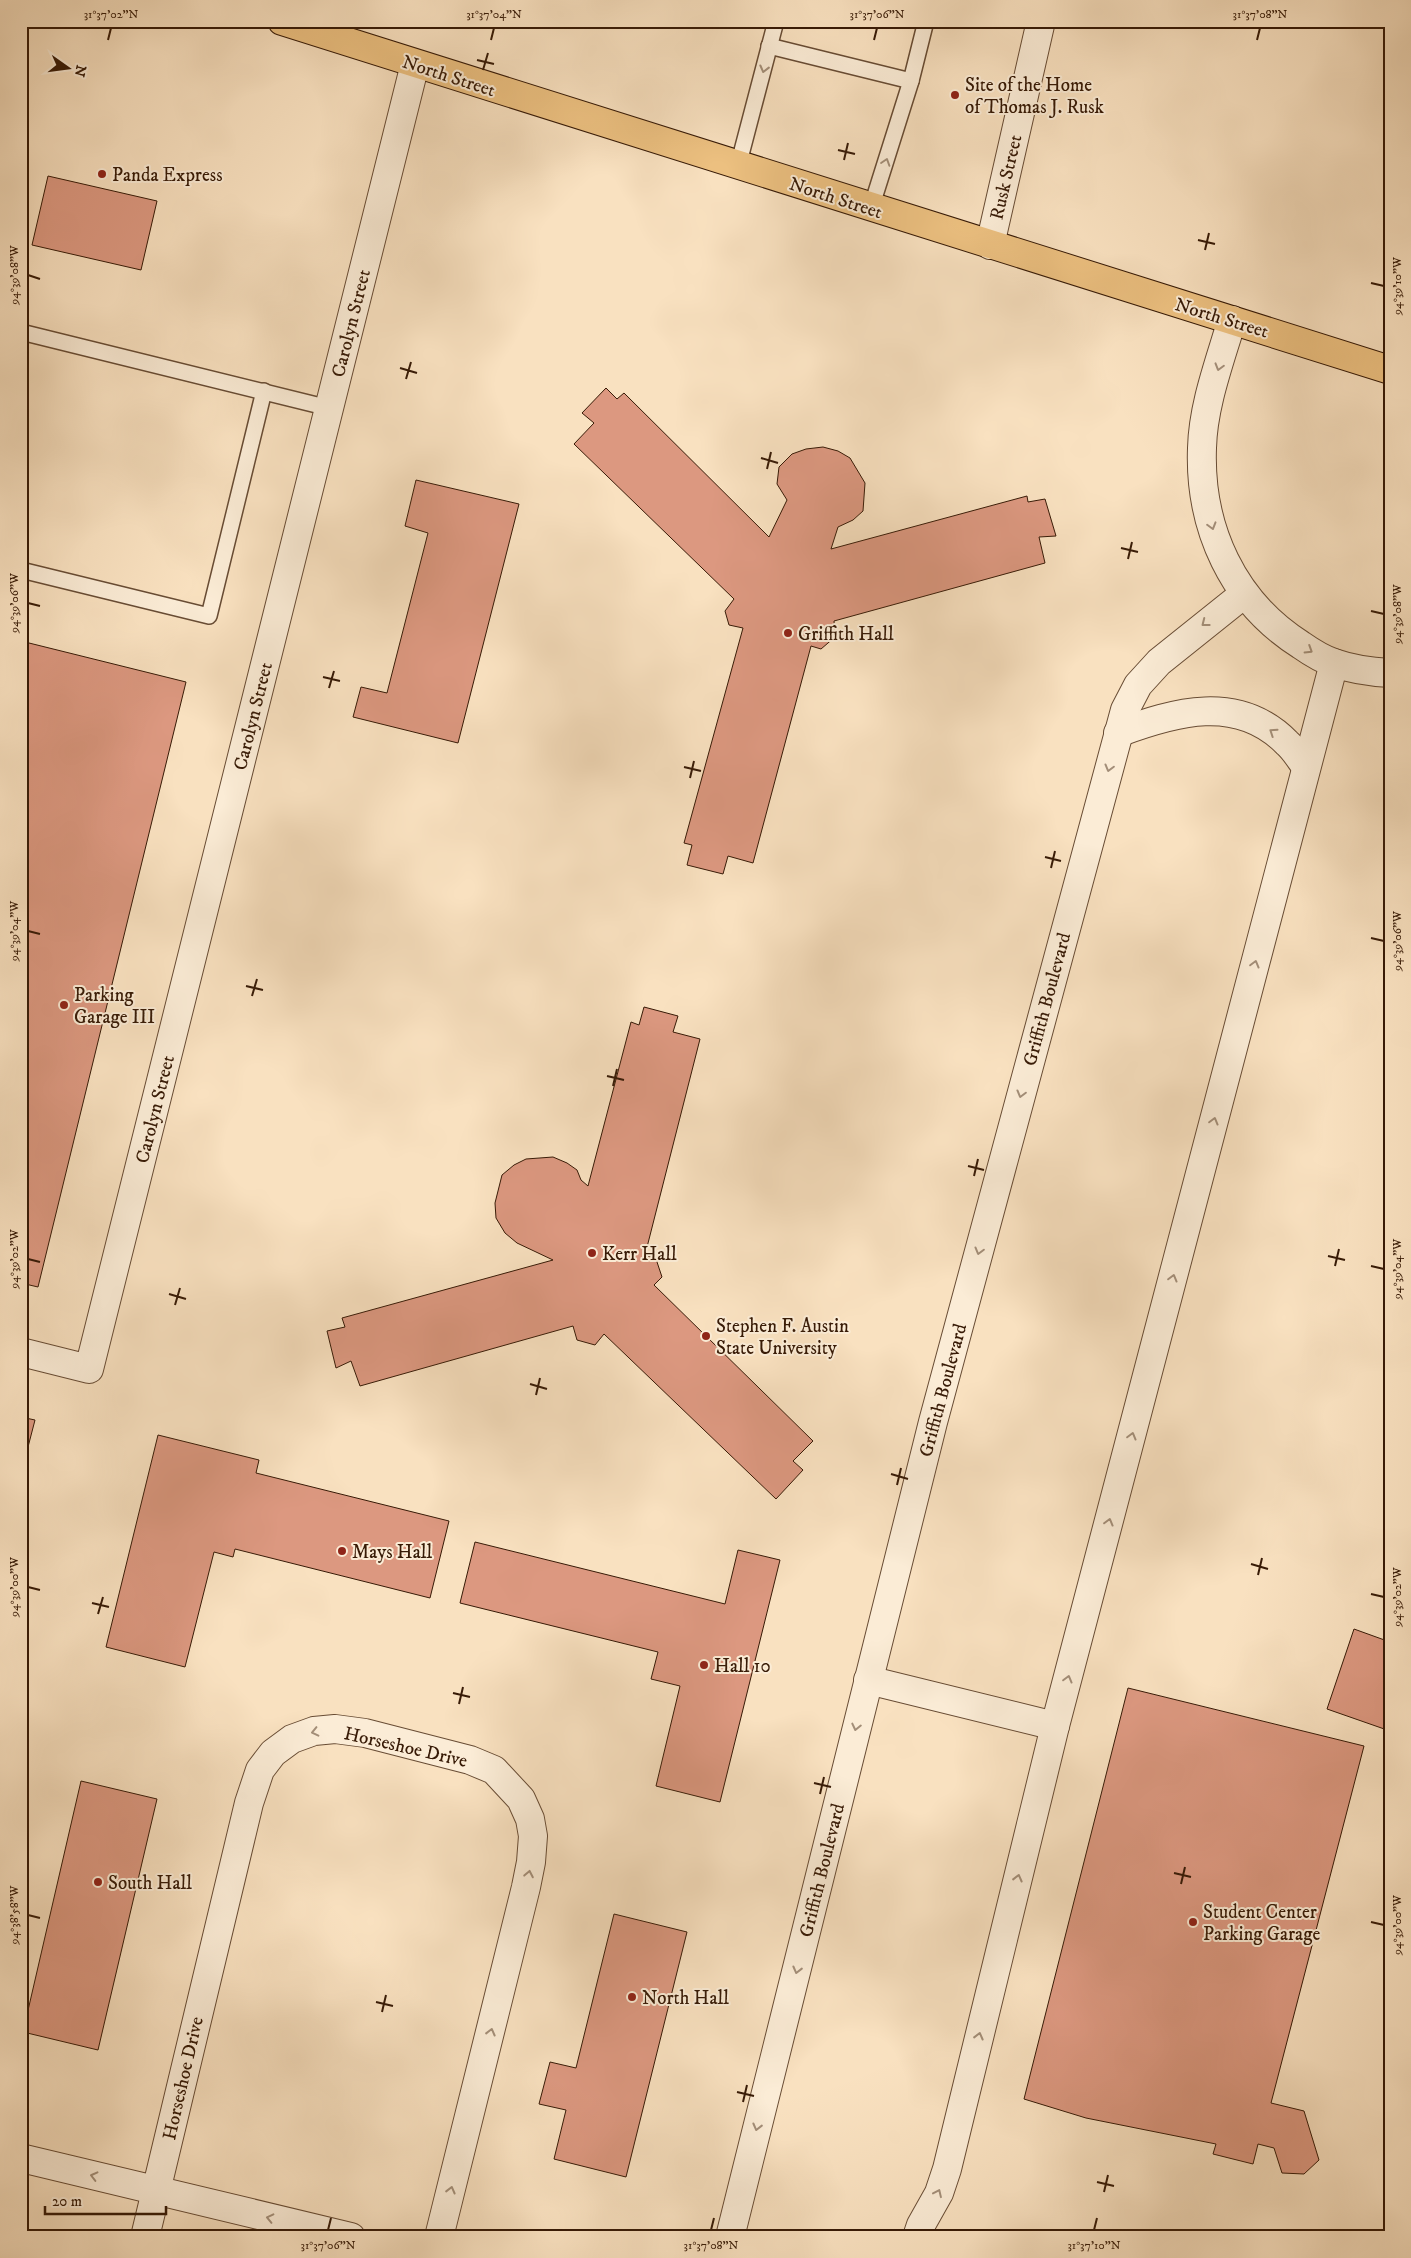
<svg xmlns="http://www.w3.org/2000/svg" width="1411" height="2258" font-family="'IM FELL DW Pica',serif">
  <rect width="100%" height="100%" fill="#f9e1c0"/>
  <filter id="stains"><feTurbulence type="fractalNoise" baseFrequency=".004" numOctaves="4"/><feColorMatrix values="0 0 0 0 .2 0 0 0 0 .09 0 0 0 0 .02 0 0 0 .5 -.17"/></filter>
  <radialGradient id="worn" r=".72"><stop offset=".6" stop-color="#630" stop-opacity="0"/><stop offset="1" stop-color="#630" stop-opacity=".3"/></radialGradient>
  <g fill="#dc9880" stroke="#371a06">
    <polygon points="48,176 157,201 141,270 32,245"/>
    <polygon points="606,388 617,399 624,393 769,537 787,500 777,484 779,467 792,454 806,449 823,447 838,451 850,458 865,483 863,511 853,520 838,527 831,549 1027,496 1028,502 1045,499 1056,536 1039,537 1045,563 834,621 835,637 821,649 811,646 753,863 728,856 723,874 687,865 692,845 684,843 743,628 729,625 725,611 734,599 574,444 594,423 582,413"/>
    <polygon points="416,480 519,504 458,743 353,717 361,687 387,693 428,533 405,526"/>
    <polygon points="21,641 186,682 38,1287 21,1283"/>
    <polygon points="644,1007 678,1016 673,1032 700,1039 645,1255 656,1259 662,1277 654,1285 813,1441 793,1461 803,1470 776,1499 604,1334 595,1345 577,1340 573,1326 360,1386 351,1361 336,1368 327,1331 345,1327 342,1318 553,1260 517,1243 505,1233 496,1218 495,1203 502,1175 514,1165 526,1159 553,1157 567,1163 577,1170 581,1180 588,1186 631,1022 639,1025"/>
    <polygon points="21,1417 35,1420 21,1474"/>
    <polygon points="158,1435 259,1460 256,1473 449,1521 430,1598 235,1549 233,1557 214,1552 185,1667 106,1647"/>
    <polygon points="475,1542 725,1604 738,1550 780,1560 720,1802 656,1786 680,1686 651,1679 658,1652 460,1603"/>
    <polygon points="1354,1629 1390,1642 1390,1731 1327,1709"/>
    <polygon points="1128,1688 1364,1746 1271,2103 1304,2111 1319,2160 1304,2174 1282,2173 1274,2148 1258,2144 1253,2164 1213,2154 1216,2144 1086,2118 1024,2099"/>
    <polygon points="81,1781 157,1799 98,2050 23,2032"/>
    <polygon points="614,1914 687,1932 626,2177 554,2159 566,2110 539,2104 550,2062 576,2068"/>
  </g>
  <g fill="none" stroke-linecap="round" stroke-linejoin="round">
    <g stroke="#684c34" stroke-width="18">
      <g id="service">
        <polyline points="769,46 911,81"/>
        <polyline points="738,166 776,21"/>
        <polyline points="871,208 911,81 926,21"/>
        <polyline points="21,332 329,408"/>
        <polyline points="21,570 209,616 264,391"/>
      </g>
    </g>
    <g stroke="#684c34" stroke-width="30">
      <g id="minor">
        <polyline points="990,245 1041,21"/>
        <path d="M 1232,320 C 1220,361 1203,405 1202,448 C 1199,528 1233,602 1301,645 C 1311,652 1322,659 1334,663 C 1351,669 1372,672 1390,673"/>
        <path d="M 1118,733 C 1174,712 1238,693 1287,743 C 1295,750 1300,759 1306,767"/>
        <polyline points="21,1352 89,1369 415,64"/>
        <polyline points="868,1680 1055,1726"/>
        <polyline points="21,2158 351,2237"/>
        <polyline points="145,2237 249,1803 260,1770 273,1753 292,1739 314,1731 335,1729 365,1733 470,1760 494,1770 521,1799 530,1819 533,1836 531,1862 526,1887 439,2237"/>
        <polyline points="730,2237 933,1422 1125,710 1138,685 1159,662 1244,594"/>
        <polyline points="917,2237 921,2225 939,2193 947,2169 1055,1726 1334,663"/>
      </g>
    </g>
    <g stroke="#371a06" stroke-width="30">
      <polyline id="primary" points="282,21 1390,370"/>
    </g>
    <use href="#service" stroke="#fbecd6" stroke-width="15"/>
    <use href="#minor" stroke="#fbecd6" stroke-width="28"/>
    <use href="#primary" stroke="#ecc080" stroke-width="28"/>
  </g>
  <defs><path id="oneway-chevron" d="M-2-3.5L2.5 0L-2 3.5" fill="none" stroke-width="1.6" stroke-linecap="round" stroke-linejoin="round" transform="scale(1.25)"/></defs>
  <g stroke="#a38e78">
    <use href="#oneway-chevron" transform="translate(764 69) rotate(104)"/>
    <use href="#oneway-chevron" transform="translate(886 162) rotate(-72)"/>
    <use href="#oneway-chevron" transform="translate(1219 367) rotate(106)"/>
    <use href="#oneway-chevron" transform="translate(1212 526) rotate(74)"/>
    <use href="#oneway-chevron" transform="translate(1205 623) rotate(142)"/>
    <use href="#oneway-chevron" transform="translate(1309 650) rotate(32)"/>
    <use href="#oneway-chevron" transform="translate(1273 732) rotate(-146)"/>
    <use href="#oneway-chevron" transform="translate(1109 768) rotate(105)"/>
    <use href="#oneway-chevron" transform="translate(1255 964) rotate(-75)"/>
    <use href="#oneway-chevron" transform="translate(1021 1094) rotate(105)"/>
    <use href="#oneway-chevron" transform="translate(1214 1121) rotate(-75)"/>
    <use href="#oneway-chevron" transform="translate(979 1251) rotate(105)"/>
    <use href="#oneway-chevron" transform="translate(1173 1278) rotate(-75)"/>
    <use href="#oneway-chevron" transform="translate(1132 1436) rotate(-75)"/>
    <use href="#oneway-chevron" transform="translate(1109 1522) rotate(-75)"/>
    <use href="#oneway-chevron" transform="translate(1068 1679) rotate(-75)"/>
    <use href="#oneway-chevron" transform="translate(856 1727) rotate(103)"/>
    <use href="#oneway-chevron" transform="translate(315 1732) rotate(167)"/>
    <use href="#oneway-chevron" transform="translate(529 1874) rotate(-79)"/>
    <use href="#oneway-chevron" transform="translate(1018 1878) rotate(-76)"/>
    <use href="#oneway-chevron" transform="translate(797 1970) rotate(104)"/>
    <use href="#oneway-chevron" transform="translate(491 2032) rotate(-76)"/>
    <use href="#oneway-chevron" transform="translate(979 2036) rotate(-76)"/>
    <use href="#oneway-chevron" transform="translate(757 2127) rotate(104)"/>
    <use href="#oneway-chevron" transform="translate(94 2176) rotate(-166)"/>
    <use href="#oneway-chevron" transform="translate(451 2190) rotate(-76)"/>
    <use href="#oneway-chevron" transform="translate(938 2193) rotate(-65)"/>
    <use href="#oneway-chevron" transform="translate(270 2218) rotate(-167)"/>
  </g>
  <path fill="none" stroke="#371a06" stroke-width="2" d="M 108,40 L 111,28M 491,40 L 494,28M 874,40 L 877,28M 1257,40 L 1260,28M 477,60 L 494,64M 483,70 L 488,53M 838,150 L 855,154M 844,160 L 848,143M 1198,240 L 1215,244M 1205,250 L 1209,233M 28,275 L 40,279M 1371,283 L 1384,286M 400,368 L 417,373M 406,379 L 411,362M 761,458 L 778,463M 767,469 L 771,452M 1121,548 L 1138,552M 1128,559 L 1132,542M 28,603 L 40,606M 1371,611 L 1384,614M 323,677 L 340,681M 329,688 L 334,671M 684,767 L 701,771M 690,778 L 694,761M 1045,857 L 1061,861M 1051,868 L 1055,851M 28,931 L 40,934M 1371,938 L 1384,941M 246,986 L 263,990M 252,996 L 257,979M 607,1076 L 624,1080M 613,1086 L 617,1069M 968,1166 L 984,1170M 974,1176 L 978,1159M 1328,1256 L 1345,1260M 28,1259 L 40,1262M 1335,1266 L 1339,1249M 1371,1266 L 1384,1269M 169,1294 L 186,1299M 175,1305 L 180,1288M 530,1384 L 547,1389M 536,1395 L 540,1378M 891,1474 L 908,1479M 897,1485 L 901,1468M 1251,1564 L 1268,1569M 1258,1575 L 1262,1558M 28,1587 L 40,1590M 1371,1594 L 1384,1597M 92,1603 L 109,1607M 98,1614 L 103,1597M 453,1693 L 470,1697M 459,1704 L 463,1687M 814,1783 L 831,1787M 820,1794 L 824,1777M 1174,1873 L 1191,1877M 1181,1884 L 1185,1867M 28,1915 L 40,1918M 1371,1922 L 1384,1925M 376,2002 L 393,2006M 382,2012 L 386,1995M 737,2092 L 754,2096M 743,2102 L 747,2085M 1097,2182 L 1114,2186M 1104,2192 L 1108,2175M 328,2230 L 331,2218M 711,2230 L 714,2218M 1094,2230 L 1097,2218"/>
  <g fill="#8f2418" stroke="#fbecd6" stroke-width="2">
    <circle cx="955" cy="95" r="5"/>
    <circle cx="102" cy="174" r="5"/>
    <circle cx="788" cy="633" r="5"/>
    <circle cx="64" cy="1005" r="5"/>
    <circle cx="592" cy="1253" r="5"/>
    <circle cx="706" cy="1336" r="5"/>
    <circle cx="342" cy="1551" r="5"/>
    <circle cx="704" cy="1665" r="5"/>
    <circle cx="98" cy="1882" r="5"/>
    <circle cx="1193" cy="1922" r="5"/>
    <circle cx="632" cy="1997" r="5"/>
  </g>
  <g text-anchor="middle" stroke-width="4" stroke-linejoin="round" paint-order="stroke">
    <g font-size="19" fill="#371a06" stroke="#fbecd6">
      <text transform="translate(449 75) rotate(18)" y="7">North Street</text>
      <text transform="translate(1005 177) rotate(-77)" y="7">Rusk Street</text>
      <text transform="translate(836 197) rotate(18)" y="7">North Street</text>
      <text transform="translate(1222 317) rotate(17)" y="7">North Street</text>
      <text transform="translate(350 323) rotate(-76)" y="7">Carolyn Street</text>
      <text transform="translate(252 716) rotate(-76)" y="7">Carolyn Street</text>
      <text transform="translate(1046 999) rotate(-75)" y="7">Griffith Boulevard</text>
      <text transform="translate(154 1109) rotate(-76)" y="7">Carolyn Street</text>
      <text transform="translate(942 1390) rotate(-75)" y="7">Griffith Boulevard</text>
      <text transform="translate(406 1746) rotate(13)" y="7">Horseshoe Drive</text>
      <text transform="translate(821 1870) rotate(-76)" y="7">Griffith Boulevard</text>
      <text transform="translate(182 2078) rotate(-77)" y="7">Horseshoe Drive</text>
    </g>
    <g font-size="19" fill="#371a06" stroke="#fbecd6" text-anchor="start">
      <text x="965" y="91">Site of the Home<tspan x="965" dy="22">of Thomas J. Rusk</tspan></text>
      <text x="112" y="181">Panda Express</text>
      <text x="798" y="640">Griffith Hall</text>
      <text x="74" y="1001">Parking<tspan x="74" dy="22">Garage III</tspan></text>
      <text x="602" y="1260">Kerr Hall</text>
      <text x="716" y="1332">Stephen F. Austin<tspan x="716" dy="22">State University</tspan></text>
      <text x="352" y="1558">Mays Hall</text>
      <text x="714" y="1672">Hall 10</text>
      <text x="108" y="1889">South Hall</text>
      <text x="1203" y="1918">Student Center<tspan x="1203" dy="22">Parking Garage</tspan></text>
      <text x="642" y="2004">North Hall</text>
    </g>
  </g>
  <rect width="1411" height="2258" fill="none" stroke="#f9e1c0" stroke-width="55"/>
  <g transform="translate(68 68) rotate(104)" stroke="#fbecd6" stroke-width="4" paint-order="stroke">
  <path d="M0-4L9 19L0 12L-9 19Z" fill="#371a06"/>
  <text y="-8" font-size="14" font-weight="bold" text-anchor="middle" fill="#371a06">N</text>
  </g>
  <path d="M45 2206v8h121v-8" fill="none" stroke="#371a06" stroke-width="2.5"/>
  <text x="52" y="2206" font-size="15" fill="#371a06" stroke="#fbecd6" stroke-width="4" paint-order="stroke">20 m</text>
  <rect x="28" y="28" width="1356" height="2202" fill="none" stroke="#371a06" stroke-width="2"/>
  <g font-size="12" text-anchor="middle" fill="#371a06">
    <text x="111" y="18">31°37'02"N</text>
    <text x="494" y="18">31°37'04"N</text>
    <text x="877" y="18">31°37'06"N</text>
    <text x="1260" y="18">31°37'08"N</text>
    <text transform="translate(14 275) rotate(-90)" y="4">94°39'08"W</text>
    <text transform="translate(1397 286) rotate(-90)" y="4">94°39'10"W</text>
    <text transform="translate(14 603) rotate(-90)" y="4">94°39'06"W</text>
    <text transform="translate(1397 614) rotate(-90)" y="4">94°39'08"W</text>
    <text transform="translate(14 931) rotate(-90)" y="4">94°39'04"W</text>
    <text transform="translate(1397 941) rotate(-90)" y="4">94°39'06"W</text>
    <text transform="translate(14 1259) rotate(-90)" y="4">94°39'02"W</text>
    <text transform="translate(1397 1269) rotate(-90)" y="4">94°39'04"W</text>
    <text transform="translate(14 1587) rotate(-90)" y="4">94°39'00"W</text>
    <text transform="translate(1397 1597) rotate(-90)" y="4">94°39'02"W</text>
    <text transform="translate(14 1915) rotate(-90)" y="4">94°38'58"W</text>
    <text transform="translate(1397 1925) rotate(-90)" y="4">94°39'00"W</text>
    <text x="328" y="2249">31°37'06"N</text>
    <text x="711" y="2249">31°37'08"N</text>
    <text x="1094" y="2249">31°37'10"N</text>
  </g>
  <rect width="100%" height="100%" filter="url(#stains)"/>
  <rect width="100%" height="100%" fill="url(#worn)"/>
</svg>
